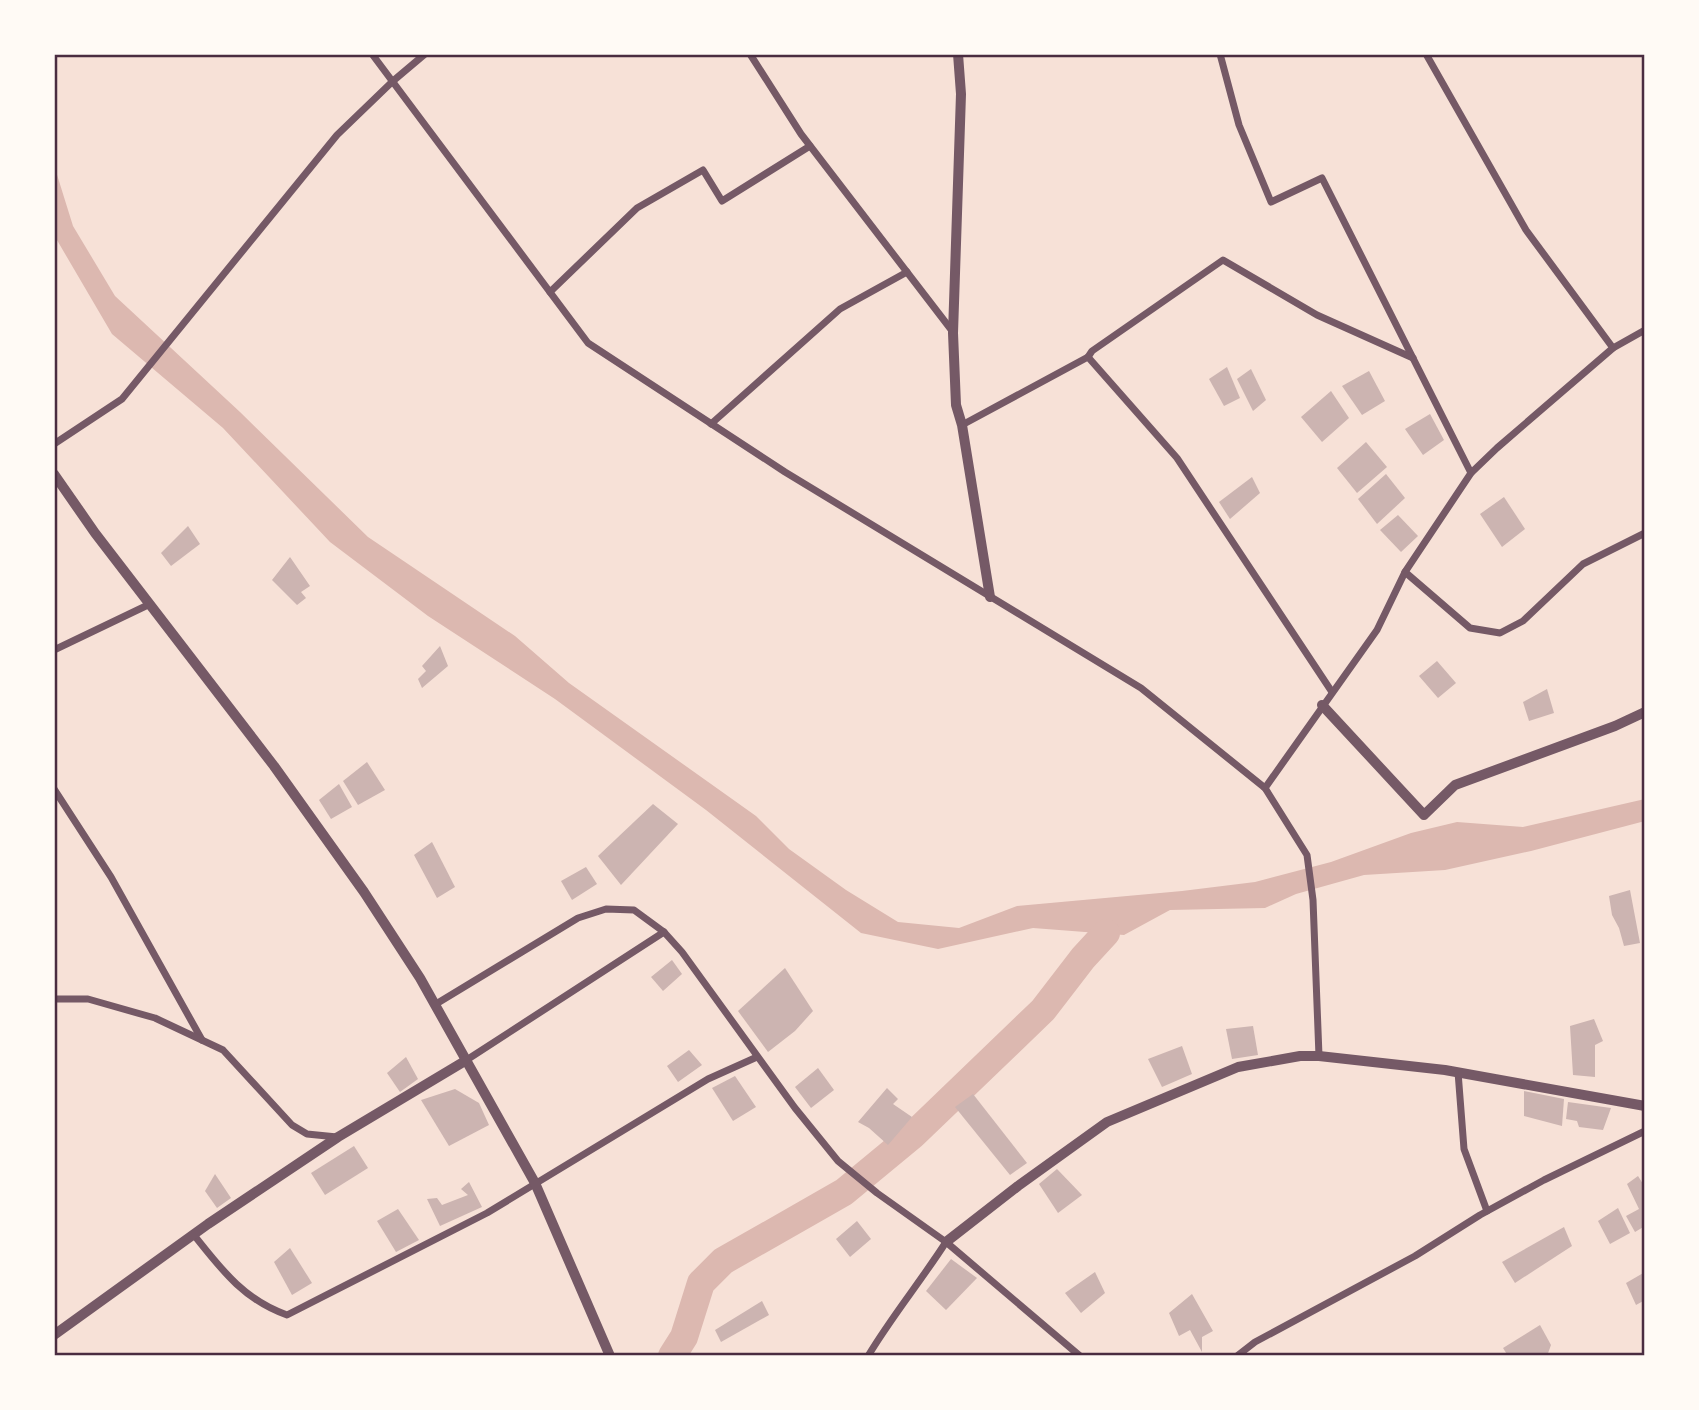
<svg xmlns="http://www.w3.org/2000/svg" width="1699" height="1410" font-family="Ubuntu,sans-serif">
  <rect width="100%" height="100%" fill="#f7e1d7"/>
  <polygon fill="#dcb8b0" points="54,165 73,226 115,296 240,412 368,537 515,636 569,683 756,816 789,849 846,890 898,922 959,928 1017,906 1182,891 1255,882 1331,862 1411,833 1457,822 1523,827 1645,799 1645,821 1531,851 1445,870 1364,875 1296,894 1265,908 1170,910 1124,935 1033,928 938,949 861,933 706,810 555,699 428,616 330,542 223,428 112,334 54,235"/>
  <g fill="none" stroke-linecap="round" stroke-linejoin="round">
    <polyline stroke="#dcb8b0" stroke-width="28" points="672,1356 684,1337 701,1283 723,1261 844,1192 913,1135 1043,1010 1083,958 1106,933"/>
  </g>
  <g fill="#ccb4b1">
    <polygon points="1227,367 1240,398 1224,406 1209,379"/>
    <polygon points="1251,369 1266,400 1253,411 1237,379"/>
    <polygon points="1369,371 1385,401 1362,415 1342,386"/>
    <polygon points="1331,391 1349,418 1322,442 1301,417"/>
    <polygon points="1430,414 1444,440 1423,455 1405,429"/>
    <polygon points="1366,442 1387,467 1357,493 1337,468"/>
    <polygon points="1386,474 1405,498 1377,524 1358,499"/>
    <polygon points="1252,477 1260,493 1230,519 1219,502"/>
    <polygon points="1504,497 1525,529 1502,547 1480,514"/>
    <polygon points="1398,515 1418,536 1401,552 1380,530"/>
    <polygon points="188,526 200,544 171,566 161,553"/>
    <polygon points="290,557 310,586 301,592 306,598 297,605 272,580"/>
    <polygon points="440,646 448,666 422,688 418,679 426,671 422,666"/>
    <polygon points="1437,661 1456,683 1438,698 1419,676"/>
    <polygon points="1547,689 1554,713 1529,721 1523,702"/>
    <polygon points="367,762 385,790 358,805 343,781"/>
    <polygon points="339,784 352,807 331,819 319,800"/>
    <polygon points="653,804 678,824 621,885 598,856"/>
    <polygon points="432,842 455,887 437,898 414,855"/>
    <polygon points="586,867 597,884 572,900 561,881"/>
    <polygon points="1630,890 1640,943 1624,946 1619,928 1612,915 1609,896"/>
    <polygon points="672,960 682,974 663,991 651,977"/>
    <polygon points="785,968 813,1011 795,1031 768,1052 738,1011"/>
    <polygon points="1594,1019 1603,1041 1595,1045 1595,1077 1573,1075 1570,1026"/>
    <polygon points="1253,1026 1258,1055 1232,1059 1226,1029"/>
    <polygon points="1182,1046 1192,1074 1162,1087 1148,1059"/>
    <polygon points="689,1050 702,1065 678,1082 667,1066"/>
    <polygon points="406,1057 418,1079 400,1092 387,1073"/>
    <polygon points="818,1068 834,1090 811,1108 795,1087"/>
    <polygon points="735,1076 756,1107 733,1121 712,1088"/>
    <polygon points="887,1088 898,1099 893,1104 912,1117 888,1145 869,1128 858,1122"/>
    <polygon points="455,1089 479,1103 489,1125 449,1146 421,1100"/>
    <polygon points="1524,1091 1564,1099 1562,1126 1524,1116"/>
    <polygon points="973,1094 1027,1163 1010,1175 955,1107"/>
    <polygon points="1568,1102 1611,1108 1603,1130 1579,1127 1577,1121 1566,1119"/>
    <polygon points="354,1146 368,1168 325,1195 311,1173"/>
    <polygon points="1057,1169 1082,1195 1058,1213 1039,1184"/>
    <polygon points="215,1174 231,1198 217,1208 205,1191"/>
    <polygon points="1638,1176 1645,1187 1645,1226 1635,1232 1626,1216 1639,1209 1627,1184"/>
    <polygon points="469,1182 482,1207 440,1226 427,1199 437,1198 442,1205 468,1195 461,1189"/>
    <polygon points="1618,1208 1630,1233 1610,1244 1598,1221"/>
    <polygon points="398,1209 419,1240 396,1252 377,1221"/>
    <polygon points="857,1221 871,1239 850,1257 836,1239"/>
    <polygon points="1564,1227 1572,1246 1515,1283 1502,1262"/>
    <polygon points="290,1248 312,1283 292,1295 274,1262"/>
    <polygon points="951,1259 977,1278 946,1310 926,1291"/>
    <polygon points="1095,1272 1105,1293 1081,1313 1065,1293"/>
    <polygon points="1645,1272 1645,1300 1636,1305 1626,1283"/>
    <polygon points="1192,1294 1213,1331 1202,1337 1202,1352 1190,1330 1179,1336 1169,1313"/>
    <polygon points="762,1301 769,1315 721,1342 715,1330"/>
    <polygon points="1540,1325 1551,1345 1547,1356 1508,1356 1503,1348"/>
  </g>
  <g fill="none" stroke-linecap="round" stroke-linejoin="round">
    <g stroke="#755966" stroke-width="7">
      <polyline points="372,54 588,343 785,472 1141,688 1265,788 1307,855 1313,900 1319,1056"/>
      <polyline points="750,54 801,134 953,332"/>
      <polyline points="1220,54 1239,125 1271,202 1322,178 1471,473"/>
      <polyline points="1426,54 1526,230 1613,348"/>
      <polyline points="550,292 637,208 703,170 722,201 810,146"/>
      <polyline points="1088,357 1092,351 1223,260 1317,315 1413,358"/>
      <polyline points="711,424 840,309 907,272"/>
      <polyline points="962,425 1088,357 1177,458 1332,692"/>
      <polyline points="54,444 122,399 337,135 393,81 425,54"/>
      <polyline points="1405,572 1470,628 1500,633 1523,621 1583,564 1645,533"/>
      <polyline points="54,650 150,604"/>
      <polyline points="1265,788 1377,630 1405,572 1471,473 1497,448 1613,348 1645,330"/>
      <polyline points="54,789 111,877 202,1040"/>
      <polyline points="54,999 88,999 155,1018 223,1050 292,1125 307,1134 337,1137"/>
      <polyline points="436,1004 578,918 606,909 634,910 664,932 682,952 795,1108 838,1161 877,1193 946,1242 1080,1356"/>
      <polyline points="465,1061 664,932"/>
      <polyline points="1458,1072 1464,1149 1487,1211"/>
      <path d="M 194,1235 C 221,1269 244,1300 287,1315 L 487,1213 L 708,1079 L 757,1057"/>
      <path d="M 868,1356 C 892,1316 921,1281 946,1242"/>
      <polyline points="1237,1356 1255,1342 1415,1256 1480,1215 1544,1180 1645,1131"/>
    </g>
    <g stroke="#755966" stroke-width="10">
      <polyline points="958,54 961,94 953,333 956,405 962,425 990,597"/>
      <polyline points="54,474 95,533 274,766 364,892 420,978 535,1183 610,1356"/>
      <polyline points="1322,705 1424,815 1455,785 1615,726 1645,712"/>
      <polyline points="946,1242 1018,1186 1107,1122 1238,1067 1300,1056 1319,1056 1445,1070 1645,1106"/>
      <polyline points="54,1335 208,1224 338,1137 465,1061"/>
    </g>
  </g>
  <rect width="1699" height="1410" fill="none" stroke="#fffaf5" stroke-width="112"/>
  <rect x="56" y="56" width="1587" height="1298" fill="none" stroke="#4a2c40" stroke-width="2.5"/>
</svg>
